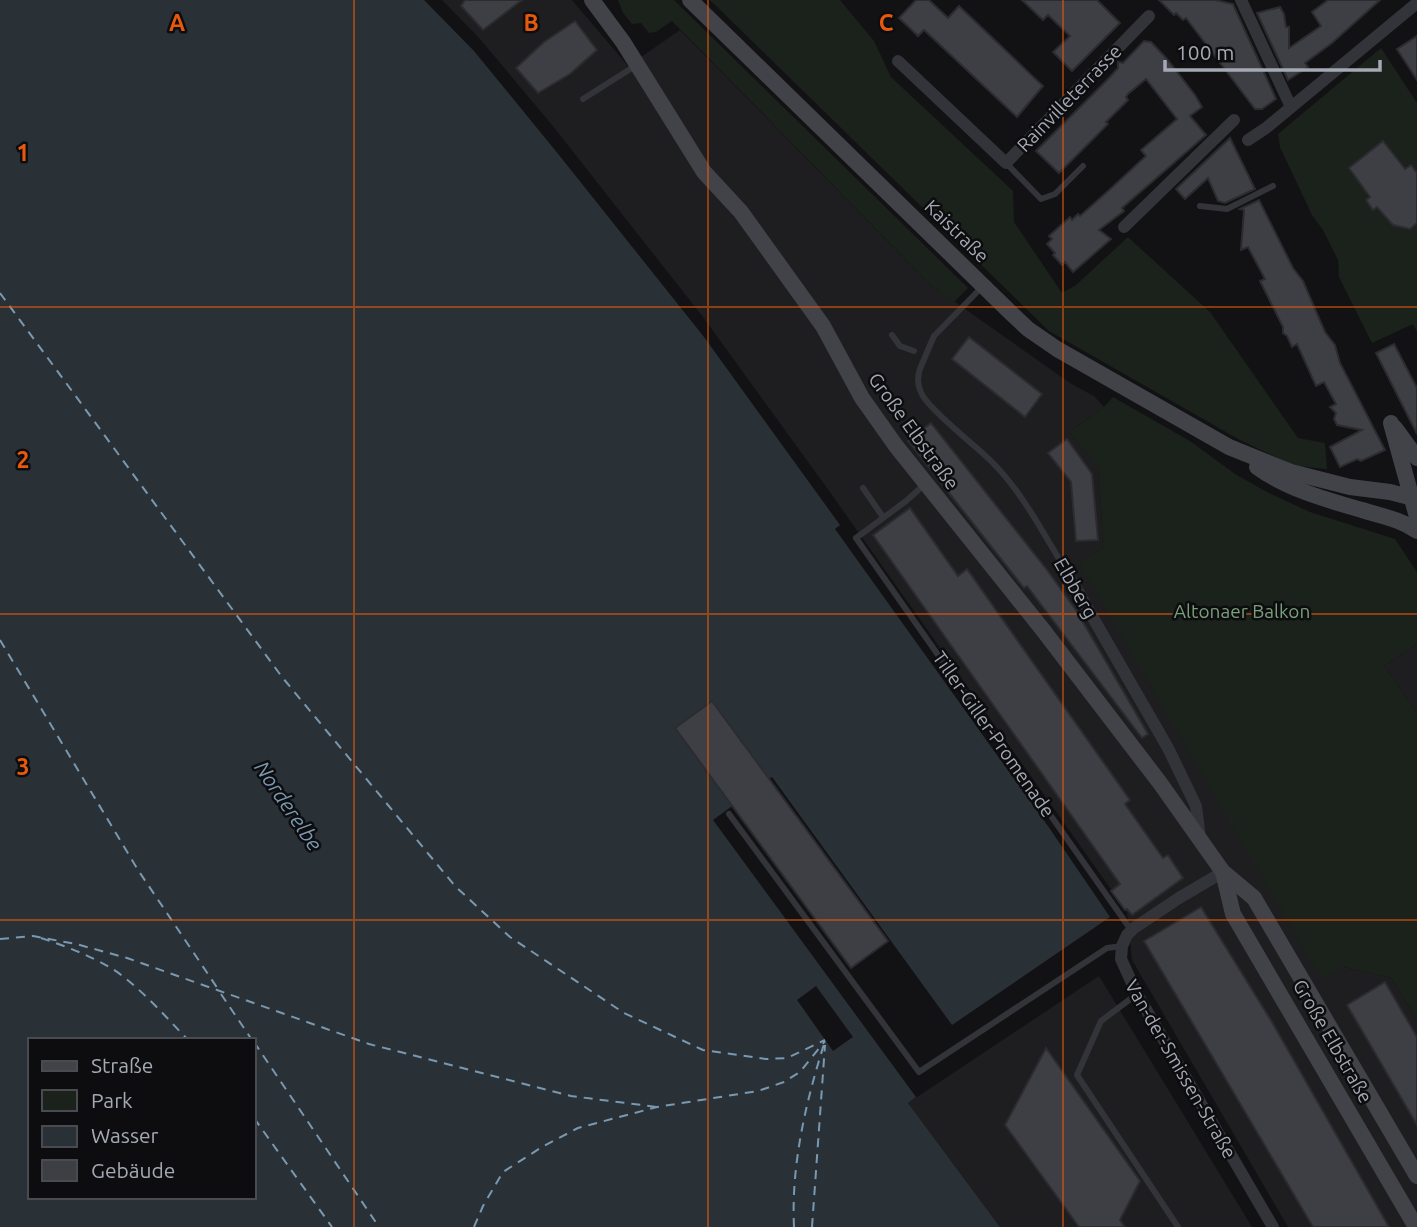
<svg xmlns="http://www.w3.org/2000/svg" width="1417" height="1227" font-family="Ubuntu,sans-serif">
  <rect width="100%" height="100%" fill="#121214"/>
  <g fill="#1e1e21">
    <polygon points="442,0 572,0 628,66 680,30 931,285 1070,383 1094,396 1104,407 1069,432 1099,468 1103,548 1080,563 1321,977 1344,967 1392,978 1417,1021 1417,1227 1288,1227 1132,960 1127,912 832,495 703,317 552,125 480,39"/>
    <polygon points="1417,644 1417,713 1384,666"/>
    <polygon points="1099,976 1252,1227 1000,1227 908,1103"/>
  </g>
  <g fill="#1a221b">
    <polygon points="618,0 674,0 968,288 954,302 931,285 672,21 656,32 649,33 641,23 632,24 623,13"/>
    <polygon points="710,0 840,0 874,41 891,77 1013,191 1014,222 1062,293 1076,285 1128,237 1210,312 1298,438 1325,443 1327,469 1295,466 1240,440 1049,331"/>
    <polygon points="1381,48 1417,103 1417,332 1413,324 1372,343 1339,277 1338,260 1323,230 1312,215 1280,147 1278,134"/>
    <polygon points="1113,397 1190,441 1235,474 1267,492 1310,512 1395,539 1417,572 1417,644 1384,666 1417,713 1417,1021 1392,978 1344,967 1321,978 1079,563 1103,548 1099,469 1069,432 1104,407"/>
  </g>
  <path fill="#293137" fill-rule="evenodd" d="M 0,0 L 424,0 L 474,51 L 559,155 L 704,337 L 840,525 L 835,529 L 1050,829 L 1110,917 L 952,1025 L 772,777 L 713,820 L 916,1097 L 908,1103 L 1000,1227 L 0,1227 ZM 30,1040 L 254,1040 L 254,1197 L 30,1197 Z"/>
  <polygon fill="#121214" points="816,986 853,1037 833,1051 797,1000"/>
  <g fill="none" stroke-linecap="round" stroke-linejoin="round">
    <g stroke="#7a98b0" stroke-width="2" stroke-dasharray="9 7" stroke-linecap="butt">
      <polyline points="0,293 282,677 455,886 510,937 624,1013 703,1050 766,1059 787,1058 825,1040"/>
      <polyline points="0,640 138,870 218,989"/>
      <path d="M 41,938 C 65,946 89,955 111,968 C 137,984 167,1018 188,1040"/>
      <polyline points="0,939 33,936 76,944 127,958 369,1044 571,1096 657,1107"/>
      <polyline points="221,994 252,1040"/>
      <polyline points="254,1042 379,1227"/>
      <polyline points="254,1118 332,1227"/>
      <polyline points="474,1227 483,1206 503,1172 542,1147 578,1128 657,1107 758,1091 784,1082 800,1072 825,1041"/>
      <path d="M 794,1227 C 791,1164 806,1101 825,1041"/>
      <polyline points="812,1227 825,1045"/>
    </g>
  </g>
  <g fill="#3e3f44" stroke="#2c2c30" stroke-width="2">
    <polygon points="465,0 522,0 483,30 461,6"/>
    <polygon points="916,0 929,0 948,18 959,6 1043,86 1017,117 924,30 918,36 899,18"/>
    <polygon points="1022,0 1097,0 1120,23 1072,71 1053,52 1070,36 1048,15 1043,20"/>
    <polygon points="1159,0 1215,0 1233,4 1276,99 1262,109 1255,109 1186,18 1183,20 1176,13 1174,15"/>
    <polygon points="1328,0 1380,0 1332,43 1305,63 1308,67 1288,80 1257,13 1280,7 1284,14 1286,27 1289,27 1289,48 1321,26 1312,12"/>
    <polygon points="575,21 597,50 570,74 538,93 516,68 544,42"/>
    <polygon points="1417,36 1417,80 1397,49"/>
    <polygon points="1144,41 1151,42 1167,59 1195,95 1202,107 1190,116 1206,135 1122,208 1124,211 1099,230 1111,239 1073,272 1065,262 1062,265 1053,255 1055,253 1047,244 1052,239 1049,236 1070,217 1072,220 1078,214 1080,216 1107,192 1146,156 1141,150 1177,119 1146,79 1128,94 1126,97 1128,100 1106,122 1108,124 1059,173 1036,151 1110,77 1118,68 1118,62 1123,63"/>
    <polygon points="1230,138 1255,189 1225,203 1218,201 1208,178 1185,199 1176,189"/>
    <polygon points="1383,141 1405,169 1411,165 1417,173 1417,223 1410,229 1393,225 1377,207 1373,210 1366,200 1370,197 1349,168"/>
    <polygon points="1259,200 1293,268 1303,281 1325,332 1335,345 1340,363 1385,450 1361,461 1357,459 1340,467 1330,447 1362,430 1337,425 1334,419 1336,413 1330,407 1336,404 1324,382 1316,386 1297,344 1292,347 1287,336 1283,333 1283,327 1260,281 1265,279 1248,247 1241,250 1244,210 1240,209"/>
    <polygon points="969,337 1042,394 1025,417 952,359"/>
    <polygon points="1394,344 1417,388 1417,434 1376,353"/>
    <polygon points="931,423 1047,570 1076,610 1148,734 1142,738 1027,586 1024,588 908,441"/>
    <polygon points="1067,439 1092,474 1098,540 1076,541 1071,482 1048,453"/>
    <polygon points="910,508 958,576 967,569 1130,800 1125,804 1163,858 1168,855 1183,878 1132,915 1127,909 1125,910 1111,891 1120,884 873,535"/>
    <polygon points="712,701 888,941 851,968 675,728"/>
    <polygon points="1201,907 1272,1022 1389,1227 1313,1227 1144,941"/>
    <polygon points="1385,982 1417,1037 1417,1125 1347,1005"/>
    <polygon points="1046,1048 1140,1181 1120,1220 1125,1227 1079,1227 1005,1125"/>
  </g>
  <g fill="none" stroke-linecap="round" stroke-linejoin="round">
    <g stroke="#333439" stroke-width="6">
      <polyline points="583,99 635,66"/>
      <polyline points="1006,163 1041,199 1055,194 1083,166"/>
      <polyline points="1200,206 1227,209 1273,186"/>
      <polyline points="892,335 900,346 914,351"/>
      <polyline points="934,336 982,287"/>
      <path d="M 922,364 C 916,376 917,388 925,399 C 940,419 973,443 992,462 C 1021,491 1041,529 1062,564"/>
      <polyline points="924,485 906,501 856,538 1131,930"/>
      <polyline points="863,488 883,517"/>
      <polyline points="729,814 919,1072 1107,948 1122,946"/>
      <polyline points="1137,994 1101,1021 1077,1075 1178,1227"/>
    </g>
    <g stroke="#333439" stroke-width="12">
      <polyline points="1241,0 1291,107"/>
      <polyline points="898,61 1006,163 1149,16"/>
      <polyline points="1248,140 1266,128 1417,3"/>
      <polyline points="1124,227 1234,120"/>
      <polyline points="1062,564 1168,748 1196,806 1200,838"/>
      <polyline points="1223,872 1179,898 1134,928 1127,935 1122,946 1121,959 1137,994 1273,1227"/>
    </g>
    <g stroke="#414349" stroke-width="16">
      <polyline points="592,0 623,42 704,172 741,212 823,326 862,398 896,446 1043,630 1160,783 1223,872 1254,898 1417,1176"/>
      <polyline points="690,0 1010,312 1028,329 1057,349 1229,447 1291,472 1350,487 1390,492 1417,499"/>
      <polyline points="1391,423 1417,517"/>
      <polyline points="1395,428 1417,458"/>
      <path d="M 1257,467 C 1287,489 1327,500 1362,510 C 1381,516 1400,519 1417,531"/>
      <polyline points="1223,872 1233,914 1416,1227"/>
    </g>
    <polyline stroke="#333439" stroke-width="6" points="922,364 934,336"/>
  </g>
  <path fill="none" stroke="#e8590c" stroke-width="2" stroke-opacity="0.55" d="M 354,0 L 354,1227M 708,0 L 708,1227M 1063,0 L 1063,1227M 0,307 L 1417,307M 0,614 L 1417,614M 0,920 L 1417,920"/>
  <g text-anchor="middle" stroke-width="5" stroke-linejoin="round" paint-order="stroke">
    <g font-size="19" fill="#a4a9b4" stroke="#0d0d0f">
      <text transform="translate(1069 98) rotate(-46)" y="7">Rainvilleterrasse</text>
      <text transform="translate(957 231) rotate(44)" y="7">Kaistraße</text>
      <text transform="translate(914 431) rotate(54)" y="7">Große Elbstraße</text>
      <text transform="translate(1076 588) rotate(60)" y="7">Elbberg</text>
      <text transform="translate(994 734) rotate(55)" y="7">Tiller-Giller-Promenade</text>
      <text transform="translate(1333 1041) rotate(60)" y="7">Große Elbstraße</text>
      <text transform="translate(1181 1069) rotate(60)" y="7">Van-der-Smissen-Straße</text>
    </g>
    <g font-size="19" fill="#7a9f7c" stroke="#0d0d0f">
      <text x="1242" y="618">Altonaer Balkon</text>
    </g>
    <g font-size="21" font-style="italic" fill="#7a98b0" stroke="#0d0d0f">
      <text transform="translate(288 806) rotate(56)" y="7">Norderelbe</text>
    </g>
  </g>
  <g font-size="23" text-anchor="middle" font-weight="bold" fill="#e8590c" stroke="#0d0d0f" stroke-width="5" stroke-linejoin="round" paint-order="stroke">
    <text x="177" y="31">A</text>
    <text x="531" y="31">B</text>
    <text x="886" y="31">C</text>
    <text x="23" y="161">1</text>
    <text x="23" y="468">2</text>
    <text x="23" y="775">3</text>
  </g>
  <rect x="28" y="1038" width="228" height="161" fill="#0d0d0f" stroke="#494b51" stroke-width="2"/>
  <rect x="42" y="1061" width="35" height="10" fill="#414349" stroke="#494b51" stroke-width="2"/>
  <text x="91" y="1073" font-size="21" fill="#a4a9b4">Straße</text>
  <rect x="42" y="1090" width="35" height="21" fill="#1a221b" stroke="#494b51" stroke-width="2"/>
  <text x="91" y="1108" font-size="21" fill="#a4a9b4">Park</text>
  <rect x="42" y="1126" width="35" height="21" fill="#293137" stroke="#494b51" stroke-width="2"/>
  <text x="91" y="1143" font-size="21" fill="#a4a9b4">Wasser</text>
  <rect x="42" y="1160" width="35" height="21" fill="#3e3f44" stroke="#494b51" stroke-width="2"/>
  <text x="91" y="1178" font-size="21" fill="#a4a9b4">Gebäude</text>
  <path d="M1165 60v10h215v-10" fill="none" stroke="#a4a9b4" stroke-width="3.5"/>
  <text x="1176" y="60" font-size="21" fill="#a4a9b4" stroke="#0d0d0f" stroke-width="5" paint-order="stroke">100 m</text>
</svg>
